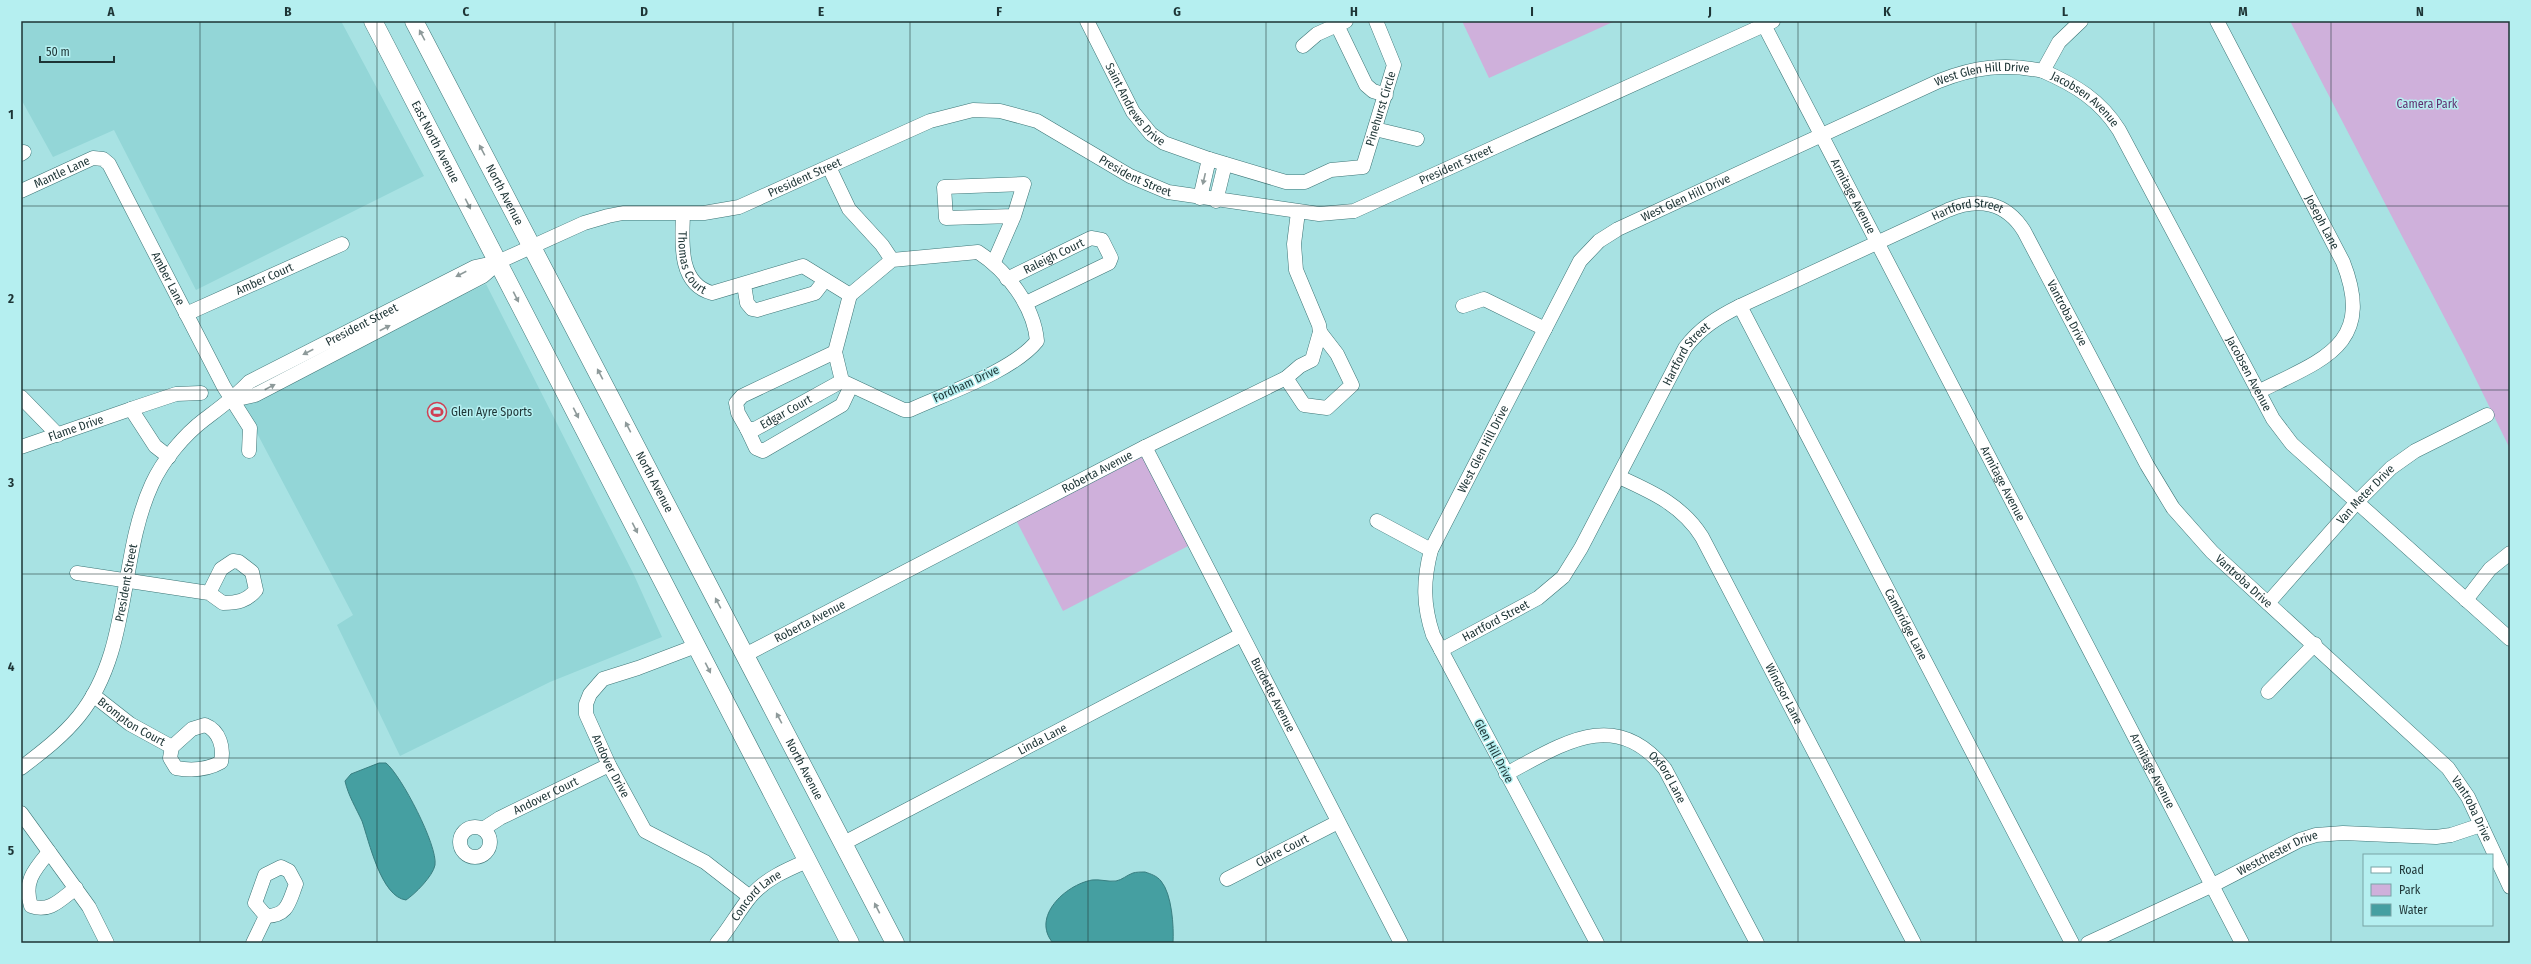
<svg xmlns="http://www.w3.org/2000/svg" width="2531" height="964" font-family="'Fira Sans Condensed',sans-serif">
  <rect width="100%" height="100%" fill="#a8e2e3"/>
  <g fill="#93d6d7">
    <polygon points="21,21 341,21 424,176 196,290 114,130 53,157 21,99"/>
    <polygon points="486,284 634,575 662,637 550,682 400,756 337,625 353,615 240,401 376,335"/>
  </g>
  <g fill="#cfb0db">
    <polygon points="1462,21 1615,21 1489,78"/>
    <polygon points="2290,21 2510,21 2510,449 2465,357"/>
    <polygon points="1144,451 1192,544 1063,611 1015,518"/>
  </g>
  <g fill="#459fa1" stroke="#397f81">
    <path d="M 379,763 L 386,763 C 401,775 438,846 435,865 C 433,876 415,894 406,900 C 381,897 369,841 362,821 C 356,808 348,795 345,781 L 351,774 Z"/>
    <path d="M 1145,872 C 1151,874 1157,876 1161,881 C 1172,894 1174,927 1173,943 L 1053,943 C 1031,917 1065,885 1092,880 C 1100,879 1108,882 1116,881 C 1122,880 1127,875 1133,873 C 1136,872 1141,872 1145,872 Z"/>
  </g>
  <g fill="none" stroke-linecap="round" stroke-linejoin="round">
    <g stroke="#3d7576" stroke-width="15">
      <g id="minor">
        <path id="s1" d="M 1087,21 L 1133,112 L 1151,134 L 1164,143 L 1209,159 L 1286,182 L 1305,182 L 1331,170 L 1363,167 L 1394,65 L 1376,21"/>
        <path id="s2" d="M 2217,21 L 2343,262 C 2376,346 2321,360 2258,392"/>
        <polyline points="1337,25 1366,85 1373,91 1386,95"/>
        <path id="s3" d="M 1764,25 L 2242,943"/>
        <polyline points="1303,46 1317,34 1346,21"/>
        <path id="s4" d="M 2043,71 C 2075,85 2100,100 2119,130 L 2273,419 L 2292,444 L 2510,639"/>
        <polyline points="1375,129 1417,139"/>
        <polyline points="21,154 24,152"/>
        <polyline points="829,167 849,209 882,245 892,260"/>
        <path id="s5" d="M 21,191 L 93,158 L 103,159 L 109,164 L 224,387 L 250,428 L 249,451"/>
        <polyline points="1200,198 1209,159"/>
        <polyline points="1216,201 1225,164"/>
        <path id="s6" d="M 683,214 C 682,242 678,284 712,293 L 803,266 L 850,295"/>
        <path d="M 978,252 C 1007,271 1034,306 1037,341 C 1013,371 947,393 910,410 L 904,410 L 842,381 L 835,352 L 850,295 L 892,260 Z"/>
        <polyline points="994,262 1014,216 1024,184 944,187 946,218 1014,216"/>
        <path id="s7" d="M 1007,279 L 1091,238 L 1102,240 L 1111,258 L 1109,263 L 1026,303"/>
        <polyline points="744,285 747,303 752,309 757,310 815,293 825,280"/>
        <polyline points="1463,306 1484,299 1545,329"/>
        <path id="s8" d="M 1740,306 L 2072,943"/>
        <path id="s9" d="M 186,314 L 342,244"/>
        <path id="s10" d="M 835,352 L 742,396 L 736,403 L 738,413 L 747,429 L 755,429 L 842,381"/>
        <polyline points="1286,378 1304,405 1327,408 1352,385 1337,354 1320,332"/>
        <polyline points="21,397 58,435"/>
        <polyline points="233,400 255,395 483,276 498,263"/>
        <polyline points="131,409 176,394 201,393"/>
        <polyline points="747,429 756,448 763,451 842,405 851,386"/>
        <path id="s11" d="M 21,447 L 131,409 L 155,446 L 169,457"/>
        <path id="s12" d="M 1145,447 L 1401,943"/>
        <path id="s13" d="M 1619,477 C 1652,492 1682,505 1702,537 L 1914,943"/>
        <polyline points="1377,521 1431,550"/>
        <path d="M 77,573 L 209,593 L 223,603 C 237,603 247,601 256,590 L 252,572 L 239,562 L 233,561 L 221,569 L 209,593"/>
        <polyline points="2466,600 2490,569 2510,553"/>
        <path id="s14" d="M 2268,603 L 2357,502 L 2391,468 L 2415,451 L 2487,415"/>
        <path id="s15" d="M 696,646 L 638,668 L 603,679 L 590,694 L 586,704 L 586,714 L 609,765 L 645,831 L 705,862 L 750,897"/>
        <path id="s16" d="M 1441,650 L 1538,598 L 1563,577 L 1581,548 L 1685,348 C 1700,328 1718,317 1740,306 L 1948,210 C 1978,197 2006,202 2024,231 L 2147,465 L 2173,508 L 2212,552 L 2448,768 L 2468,797 L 2510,887"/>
        <path id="s17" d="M 745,655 L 1145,447 L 1286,378 L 1300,366 L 1312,360 L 1320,332 L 1319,325 L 1296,270 L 1294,244 L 1298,212"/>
        <polyline points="2268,692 2315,644"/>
        <path id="s18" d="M 93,695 L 130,724 L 172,747"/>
        <path d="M 205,725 C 220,731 224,748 221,762 C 207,770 193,771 176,768 L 170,758 L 172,747 L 192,729 Z"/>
        <path id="s19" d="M 21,768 C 42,752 63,736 79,716 C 132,650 118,558 152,484 C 163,460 184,435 205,419 C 221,407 235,397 249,382 L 475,267 L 498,262 L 584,223 L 608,216 L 623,213 L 704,213 L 739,207 L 930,121 L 973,110 L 1000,111 L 1037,121 L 1130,176 L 1168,192 L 1319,214 L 1354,211 L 1773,21"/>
        <path id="s20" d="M 1506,774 C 1561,745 1615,706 1665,769 L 1757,943"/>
        <polyline points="21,813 89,907 107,943"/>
        <circle cx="475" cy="842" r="15"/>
        <path id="s21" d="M 483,829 L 500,818 L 609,765"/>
        <path id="s22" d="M 844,843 L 1241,635"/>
        <path d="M 49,852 C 34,870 23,882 31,906 C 50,913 61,899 76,888"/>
        <path d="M 281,867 L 289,871 L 296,884 C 289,902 288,916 266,916 L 255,903 L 265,875 Z"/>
        <path id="s23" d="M 1227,879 L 1338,822"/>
        <polyline points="253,943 266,916"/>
        <path id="s24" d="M 717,943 C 729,929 738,912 750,897 C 765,879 786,870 807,861"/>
        <path id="s25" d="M 1597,943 L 1433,635 C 1423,605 1423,581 1431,550 L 1580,261 L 1599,241 L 1618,229 L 1939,81 C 1974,67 2005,63 2043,71 L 2059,42 L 2081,21"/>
        <path id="s26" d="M 2088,943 L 2211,886 L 2300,840 L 2316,835 L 2343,833 L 2436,837 L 2451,835 L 2481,825"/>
      </g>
    </g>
    <g stroke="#3d7576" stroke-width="19">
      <g id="major">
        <path id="s27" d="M 373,21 L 850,943"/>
        <path id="s28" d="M 414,21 L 895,943"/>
      </g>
    </g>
    <use href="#minor" stroke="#fff" stroke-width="14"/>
    <use href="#major" stroke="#fff" stroke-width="18"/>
  </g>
  <defs><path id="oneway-solid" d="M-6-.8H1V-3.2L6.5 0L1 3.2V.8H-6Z"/></defs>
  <g fill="#8e9a9a">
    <use href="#oneway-solid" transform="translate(422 35) rotate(-118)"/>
    <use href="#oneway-solid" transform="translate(482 150) rotate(-118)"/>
    <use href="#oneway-solid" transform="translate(1204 179) rotate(103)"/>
    <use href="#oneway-solid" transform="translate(468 204) rotate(63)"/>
    <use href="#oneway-solid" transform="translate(461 274) rotate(153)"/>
    <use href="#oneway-solid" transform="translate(516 297) rotate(63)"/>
    <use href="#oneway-solid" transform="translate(385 328) rotate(-27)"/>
    <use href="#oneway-solid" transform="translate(308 352) rotate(153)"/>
    <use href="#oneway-solid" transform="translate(600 374) rotate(-118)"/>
    <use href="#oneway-solid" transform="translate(270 387) rotate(-27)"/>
    <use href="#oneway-solid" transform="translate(576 413) rotate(63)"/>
    <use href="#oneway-solid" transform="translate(628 427) rotate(-117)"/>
    <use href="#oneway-solid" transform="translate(635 528) rotate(63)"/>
    <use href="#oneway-solid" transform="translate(718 603) rotate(-118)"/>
    <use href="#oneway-solid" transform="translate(708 668) rotate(63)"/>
    <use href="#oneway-solid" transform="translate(779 718) rotate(-118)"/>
    <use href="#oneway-solid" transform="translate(877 908) rotate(-117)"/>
  </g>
  <path fill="none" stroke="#1d3435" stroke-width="1" stroke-opacity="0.55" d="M 200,21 L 200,943M 377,21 L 377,943M 555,21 L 555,943M 733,21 L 733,943M 910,21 L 910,943M 1088,21 L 1088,943M 1266,21 L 1266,943M 1443,21 L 1443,943M 1621,21 L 1621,943M 1798,21 L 1798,943M 1976,21 L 1976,943M 2154,21 L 2154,943M 2331,21 L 2331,943M 21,206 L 2510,206M 21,390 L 2510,390M 21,574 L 2510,574M 21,758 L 2510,758"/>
  <defs>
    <g id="stadium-ring" transform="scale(1)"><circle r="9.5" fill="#b5eff0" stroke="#d03f53" stroke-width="1.5"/><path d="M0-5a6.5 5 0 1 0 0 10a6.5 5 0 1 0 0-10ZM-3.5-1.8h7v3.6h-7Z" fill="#d03f53"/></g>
  </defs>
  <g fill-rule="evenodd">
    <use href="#stadium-ring" x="437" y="412"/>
  </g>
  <g text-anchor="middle" stroke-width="3" stroke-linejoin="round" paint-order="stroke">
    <g font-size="12" fill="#1d3435" stroke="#b5eff0">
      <text dy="4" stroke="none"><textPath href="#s25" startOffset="1208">West Glen Hill Drive</textPath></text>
      <text dy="4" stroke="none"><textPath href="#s4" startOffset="51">Jacobsen Avenue</textPath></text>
      <text dy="4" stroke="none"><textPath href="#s1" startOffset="97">Saint Andrews Drive</textPath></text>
      <text dy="4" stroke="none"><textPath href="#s1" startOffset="415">Pinehurst Circle</textPath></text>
      <text dy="4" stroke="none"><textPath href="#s27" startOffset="136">East North Avenue</textPath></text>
      <text dy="4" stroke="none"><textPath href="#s19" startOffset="1762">President Street</textPath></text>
      <text dy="4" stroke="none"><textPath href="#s5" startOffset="45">Mantle Lane</textPath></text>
      <text dy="4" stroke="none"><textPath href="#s19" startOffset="1426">President Street</textPath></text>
      <text dy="4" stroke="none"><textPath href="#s19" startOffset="1066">President Street</textPath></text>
      <text dy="4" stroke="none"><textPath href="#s28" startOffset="196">North Avenue</textPath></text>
      <text dy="4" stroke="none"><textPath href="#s3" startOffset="193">Armitage Avenue</textPath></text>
      <text dy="4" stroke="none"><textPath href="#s25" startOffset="885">West Glen Hill Drive</textPath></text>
      <text dy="4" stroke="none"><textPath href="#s16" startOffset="721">Hartford Street</textPath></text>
      <text dy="4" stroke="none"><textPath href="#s2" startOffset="227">Joseph Lane</textPath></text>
      <text dy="4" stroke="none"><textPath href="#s7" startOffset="52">Raleigh Court</textPath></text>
      <text dy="4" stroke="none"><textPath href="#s6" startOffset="51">Thomas Court</textPath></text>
      <text dy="4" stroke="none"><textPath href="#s5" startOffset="226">Amber Lane</textPath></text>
      <text dy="4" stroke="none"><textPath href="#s9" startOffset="86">Amber Court</textPath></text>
      <text dy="4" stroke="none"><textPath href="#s16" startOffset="881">Vantroba Drive</textPath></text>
      <text dy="4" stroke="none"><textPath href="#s19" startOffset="592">President Street</textPath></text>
      <text dy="4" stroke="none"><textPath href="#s16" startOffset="398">Hartford Street</textPath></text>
      <text dy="4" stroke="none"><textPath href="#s4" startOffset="374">Jacobsen Avenue</textPath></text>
      <text transform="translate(966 384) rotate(-25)" y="4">Fordham Drive</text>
      <text dy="4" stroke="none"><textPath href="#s10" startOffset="184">Edgar Court</textPath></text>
      <text dy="4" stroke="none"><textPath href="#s11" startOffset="58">Flame Drive</textPath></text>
      <text dy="4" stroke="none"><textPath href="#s25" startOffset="549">West Glen Hill Drive</textPath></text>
      <text dy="4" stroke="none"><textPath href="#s17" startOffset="397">Roberta Avenue</textPath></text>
      <text dy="4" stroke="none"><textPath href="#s28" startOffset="520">North Avenue</textPath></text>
      <text dy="4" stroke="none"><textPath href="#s3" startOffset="517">Armitage Avenue</textPath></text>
      <text dy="4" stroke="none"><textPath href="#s14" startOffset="146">Van Meter Drive</textPath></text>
      <text dy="4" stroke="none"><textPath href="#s16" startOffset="1205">Vantroba Drive</textPath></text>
      <text dy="4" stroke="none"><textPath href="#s19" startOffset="221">President Street</textPath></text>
      <text dy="4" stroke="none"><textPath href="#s16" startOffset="62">Hartford Street</textPath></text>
      <text dy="4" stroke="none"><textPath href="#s17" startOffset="73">Roberta Avenue</textPath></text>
      <text dy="4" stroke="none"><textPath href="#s8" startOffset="359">Cambridge Lane</textPath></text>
      <text dy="4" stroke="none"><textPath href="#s13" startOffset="281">Windsor Lane</textPath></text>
      <text dy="4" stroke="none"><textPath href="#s12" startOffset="279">Burdette Avenue</textPath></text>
      <text dy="4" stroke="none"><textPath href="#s18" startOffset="47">Brompton Court</textPath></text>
      <text dy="4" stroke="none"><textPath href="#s22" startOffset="224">Linda Lane</textPath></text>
      <text transform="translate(1494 751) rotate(62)" y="4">Glen Hill Drive</text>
      <text dy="4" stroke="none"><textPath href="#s15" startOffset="197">Andover Drive</textPath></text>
      <text dy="4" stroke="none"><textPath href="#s28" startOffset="844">North Avenue</textPath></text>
      <text dy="4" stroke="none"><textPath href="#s3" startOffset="841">Armitage Avenue</textPath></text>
      <text dy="4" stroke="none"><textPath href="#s20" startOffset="187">Oxford Lane</textPath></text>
      <text dy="4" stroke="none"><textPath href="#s21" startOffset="71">Andover Court</textPath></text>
      <text dy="4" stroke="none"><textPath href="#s16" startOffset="1529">Vantroba Drive</textPath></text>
      <text dy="4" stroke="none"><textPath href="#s23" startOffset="62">Claire Court</textPath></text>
      <text dy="4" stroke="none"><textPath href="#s26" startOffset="210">Westchester Drive</textPath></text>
      <text dy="4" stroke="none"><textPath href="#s24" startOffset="62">Concord Lane</textPath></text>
    </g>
    <g font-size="12" fill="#613171" stroke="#b5eff0">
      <text x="2427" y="108">Camera Park</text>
    </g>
    <g font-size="12" fill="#1d3435" stroke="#b5eff0" text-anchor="start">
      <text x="451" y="416">Glen Ayre Sports</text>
    </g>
  </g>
  <rect width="2531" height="964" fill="none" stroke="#b5eff0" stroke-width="44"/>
  <rect x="2363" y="854" width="130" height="72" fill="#b5eff0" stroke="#78a4a5"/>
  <rect x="2371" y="867" width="20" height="6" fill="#ffffff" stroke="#78a4a5"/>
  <text x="2399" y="874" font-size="12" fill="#1d3435">Road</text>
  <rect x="2371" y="884" width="20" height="12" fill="#cfb0db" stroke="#78a4a5"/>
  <text x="2399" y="894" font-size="12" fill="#1d3435">Park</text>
  <rect x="2371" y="904" width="20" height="12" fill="#459fa1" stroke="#78a4a5"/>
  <text x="2399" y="914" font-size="12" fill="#1d3435">Water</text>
  <path d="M40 56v6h74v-6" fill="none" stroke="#1d3435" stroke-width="2"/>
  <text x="46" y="56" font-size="12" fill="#1d3435" stroke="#b5eff0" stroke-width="3" paint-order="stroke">50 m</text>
  <rect x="22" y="22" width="2487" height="920" fill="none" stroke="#1d3435" stroke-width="1.5"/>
  <g font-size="13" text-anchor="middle" font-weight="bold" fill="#1d3435">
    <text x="111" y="16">A</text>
    <text x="288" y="16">B</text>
    <text x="466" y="16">C</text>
    <text x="644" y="16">D</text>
    <text x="821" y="16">E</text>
    <text x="999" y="16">F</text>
    <text x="1177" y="16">G</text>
    <text x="1354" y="16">H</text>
    <text x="1532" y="16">I</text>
    <text x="1710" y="16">J</text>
    <text x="1887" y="16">K</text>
    <text x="2065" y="16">L</text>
    <text x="2243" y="16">M</text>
    <text x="2420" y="16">N</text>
    <text x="11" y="119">1</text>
    <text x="11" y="303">2</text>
    <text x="11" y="487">3</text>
    <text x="11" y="671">4</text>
    <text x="11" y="855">5</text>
  </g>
</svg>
